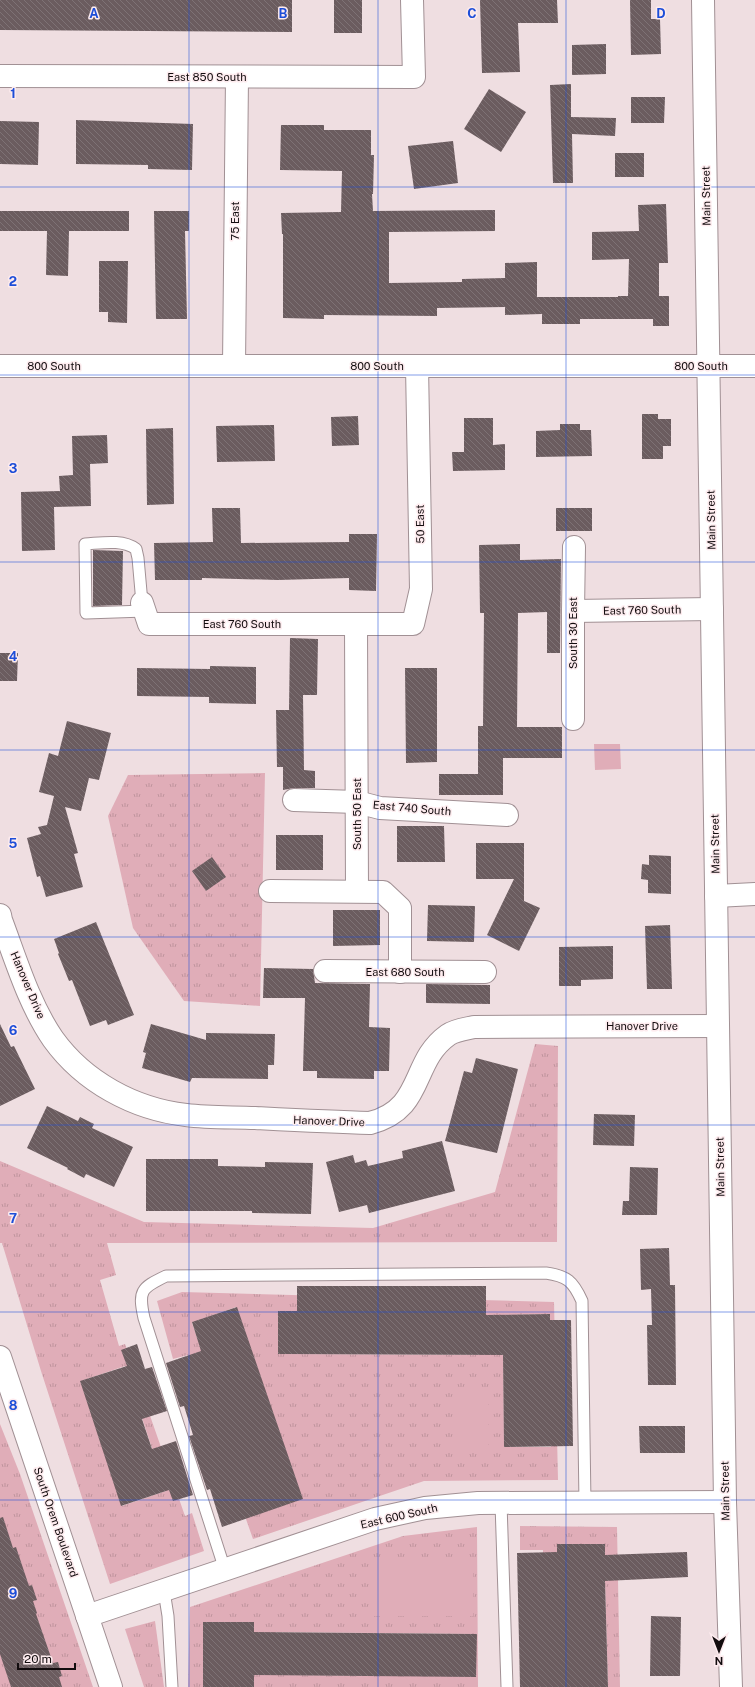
<svg xmlns="http://www.w3.org/2000/svg" width="755" height="1687" font-family="'Public Sans',sans-serif">
  <defs>
    <pattern id="grass-tufts" width="24" height="20" patternUnits="userSpaceOnUse"><rect width="24" height="20" fill="#e0adb8"/><path d="M3 7l-1-3M5 7V3M7 7l1-3M15 17l-1-3M17 17v-4M19 17l1-3" fill="none" stroke="#bf949d"/></pattern>
    <pattern id="building-back-hatch" width="6" height="6" patternUnits="userSpaceOnUse"><rect width="6" height="6" fill="#6b5c5f"/><path d="M-1 5l2 2M0 0l6 6M5-1l2 2" fill="none" stroke="#7e7275"/></pattern>
  </defs>
  <rect width="100%" height="100%" fill="#efdee1"/>
  <g fill="url(#grass-tufts)" fill-rule="evenodd">
    <polygon points="265,773 260,1006 184,1001 133,928 108,816 128,775"/>
    <path d="M 535,1044 L 558,1046 L 557,1242 L 107,1243 L 116,1275 L 100,1280 L 119,1346 L 125,1344 L 185,1516 L 192,1513 L 204,1551 L 110,1584 L 41,1371 L 2,1243 L 0,1243 L 0,1161 L 144,1222 L 373,1228 L 495,1192 ZM 125,1366 L 166,1491 L 122,1506 L 81,1381 Z"/>
    <path d="M 182,1292 L 554,1302 L 558,1480 L 424,1481 L 253,1539 L 188,1355 L 173,1359 L 157,1301 ZM 236,1307 L 258,1514 L 192,1323 ZM 278,1312 L 480,1313 L 480,1355 L 278,1354 ZM 550,1314 L 551,1447 L 504,1447 L 503,1315 Z"/>
    <polygon points="0,1424 20,1474 93,1687 0,1687"/>
    <polygon points="520,1526 617,1527 620,1687 608,1687 604,1544 557,1545 560,1687 543,1687 543,1550 520,1550"/>
    <path d="M 477,1527 L 478,1687 L 254,1687 L 254,1622 L 204,1622 L 203,1687 L 188,1687 L 190,1607 L 403,1536 ZM 275,1632 L 476,1634 L 476,1676 L 274,1675 Z"/>
    <polygon points="155,1621 164,1687 144,1687 125,1629"/>
  </g>
  <g fill="#e0adb8">
    <polygon points="594,744 620,744 621,769 595,770"/>
    <rect x="453" y="1393" width="35" height="60"/>
    <rect x="369" y="1563" width="104" height="53"/>
  </g>
  <g fill="url(#building-back-hatch)">
    <polygon points="0,0 292,0 292,32 0,30"/>
    <rect x="334" y="0" width="28" height="33"/>
    <polygon points="480,0 557,0 558,23 518,23 520,72 482,73"/>
    <polygon points="630,0 651,0 651,19 660,19 661,54 631,55"/>
    <polygon points="606,44 606,74 572,75 572,45"/>
    <polygon points="571,84 571,117 616,118 615,136 572,134 573,183 553,183 550,85"/>
    <polygon points="489,89 526,112 501,152 464,129"/>
    <polygon points="631,97 665,97 664,123 631,123"/>
    <polygon points="76,120 193,124 192,170 148,169 148,165 76,164"/>
    <polygon points="0,121 39,122 38,165 0,164"/>
    <polygon points="281,125 324,125 324,130 371,130 371,155 374,155 373,194 372,194 373,211 495,210 495,231 389,232 389,283 462,282 462,279 505,278 505,263 537,262 537,297 618,297 618,296 628,296 629,259 592,260 592,232 639,231 638,205 666,204 668,263 659,263 659,296 669,296 669,326 653,326 653,319 580,319 580,324 542,324 542,314 505,315 505,307 437,308 437,316 324,315 324,319 283,318 283,234 282,234 281,213 341,212 342,171 280,170"/>
    <polygon points="453,141 458,183 414,189 408,146"/>
    <rect x="615" y="153" width="29" height="24"/>
    <polygon points="0,211 129,211 129,231 69,231 68,276 46,275 47,231 0,231"/>
    <polygon points="154,211 189,211 189,231 185,231 187,319 156,319"/>
    <polygon points="99,261 128,261 127,323 108,322 108,312 99,312"/>
    <polygon points="642,414 658,414 658,419 671,419 671,446 663,446 663,459 642,459"/>
    <polygon points="358,416 359,445 332,446 331,417"/>
    <polygon points="464,418 493,418 493,445 505,444 505,470 453,471 452,452 464,452"/>
    <polygon points="560,424 580,424 580,430 591,430 592,456 536,457 536,431 560,430"/>
    <polygon points="274,425 275,461 217,462 216,426"/>
    <polygon points="173,428 174,504 147,505 146,429"/>
    <polygon points="107,435 108,463 90,464 91,506 54,507 55,550 22,551 21,492 60,491 59,476 73,475 72,436"/>
    <polygon points="212,508 240,508 241,543 349,542 349,534 377,534 376,591 349,590 349,578 278,580 202,578 202,580 155,580 154,543 213,542"/>
    <rect x="556" y="508" width="36" height="23"/>
    <polygon points="520,544 520,560 561,559 560,653 547,653 547,612 518,613 517,727 562,727 562,758 503,758 503,795 439,795 439,774 478,774 478,726 483,726 484,613 480,613 479,545"/>
    <polygon points="93,550 123,551 122,605 93,606"/>
    <polygon points="290,638 318,639 317,695 303,695 304,770 315,771 315,788 294,788 283,790 283,767 277,767 276,710 289,710"/>
    <polygon points="0,653 18,653 17,681 0,681"/>
    <polygon points="210,666 256,667 256,704 209,703 209,697 137,696 137,668 210,669"/>
    <polygon points="405,668 437,668 437,762 406,763"/>
    <polygon points="67,721 111,733 99,780 89,778 81,811 65,807 78,853 74,854 83,887 46,897 40,876 37,877 27,838 41,834 38,827 47,825 54,796 39,792 49,753 58,756"/>
    <polygon points="397,826 444,826 445,862 397,862"/>
    <rect x="276" y="835" width="47" height="35"/>
    <polygon points="476,843 524,843 524,901 540,908 519,951 487,935 514,879 476,879"/>
    <polygon points="649,855 671,856 671,894 648,893 648,880 641,879 642,864 649,865"/>
    <polygon points="212,857 226,877 206,891 192,871"/>
    <polygon points="428,905 475,906 474,942 427,941"/>
    <polygon points="333,910 380,910 380,945 333,946"/>
    <polygon points="96,922 134,1015 108,1025 106,1020 90,1026 72,980 69,981 58,954 59,953 54,939"/>
    <polygon points="670,925 672,989 647,989 645,926"/>
    <polygon points="613,946 613,979 581,980 581,986 559,986 559,947"/>
    <polygon points="264,968 313,969 315,983 370,984 369,1027 390,1028 389,1071 374,1071 374,1079 317,1078 317,1071 303,1071 305,998 263,998"/>
    <polygon points="426,984 490,985 490,1004 426,1003"/>
    <polygon points="0,1024 11,1047 14,1046 35,1089 0,1106"/>
    <polygon points="151,1024 206,1040 206,1033 275,1034 274,1065 268,1065 268,1079 192,1078 190,1082 142,1068 146,1053 143,1052"/>
    <polygon points="476,1058 518,1069 497,1153 445,1141 464,1071 472,1073"/>
    <polygon points="47,1106 78,1121 80,1117 94,1124 92,1128 133,1147 114,1187 86,1174 84,1178 67,1169 68,1168 27,1148"/>
    <polygon points="594,1114 635,1115 634,1146 593,1145"/>
    <polygon points="442,1141 455,1191 369,1213 367,1205 339,1212 326,1162 353,1155 355,1163 366,1160 368,1166 403,1158 402,1151"/>
    <polygon points="146,1159 218,1159 218,1166 265,1167 265,1162 313,1163 311,1214 252,1213 252,1211 146,1211"/>
    <polygon points="630,1167 658,1168 657,1215 622,1215 623,1201 629,1201"/>
    <polygon points="669,1248 670,1285 675,1285 676,1385 648,1385 647,1325 652,1325 651,1289 641,1290 640,1249"/>
    <polygon points="297,1286 486,1286 486,1315 550,1314 550,1320 571,1320 573,1446 504,1447 503,1355 278,1354 278,1311 297,1311"/>
    <polygon points="237,1307 303,1499 222,1527 210,1489 207,1490 189,1436 193,1435 184,1406 180,1407 166,1363 201,1351 192,1322"/>
    <polygon points="137,1344 145,1369 152,1367 167,1411 142,1419 152,1449 176,1441 193,1495 173,1501 169,1490 121,1506 80,1381 127,1366 121,1350"/>
    <polygon points="639,1426 685,1426 685,1453 640,1453"/>
    <polygon points="3,1517 13,1548 16,1547 29,1586 32,1585 37,1600 33,1601 37,1613 36,1614 53,1663 58,1662 62,1676 59,1677 62,1687 11,1687 0,1654 0,1518"/>
    <polygon points="557,1544 605,1544 605,1555 687,1552 688,1577 605,1581 608,1687 520,1687 517,1553 557,1552"/>
    <polygon points="651,1616 681,1617 680,1676 650,1676"/>
    <polygon points="203,1622 254,1622 254,1632 477,1634 476,1677 254,1675 254,1687 203,1687"/>
  </g>
  <g fill="none" stroke-linecap="round" stroke-linejoin="round">
    <g stroke="#a19094" stroke-width="13">
      <g id="lane">
        <path d="M 142,603 L 138,558 L 136,549 C 122,539 102,543 85,544 L 86,613 L 145,611"/>
        <polyline points="501,1503 507,1687"/>
        <path d="M 225,1570 L 144,1318 C 138,1291 141,1288 166,1276 L 546,1273 C 567,1276 573,1281 582,1301 L 585,1503"/>
        <polyline points="164,1591 168,1616 172,1687"/>
      </g>
    </g>
    <g stroke="#a19094" stroke-width="24">
      <g id="street">
        <polyline points="0,76 414,77 412,0"/>
        <polyline points="234,366 237,77"/>
        <polyline points="142,603 149,624 413,624 421,589 417,366"/>
        <polyline points="573,611 712,609"/>
        <polyline points="356,624 357,891"/>
        <polyline points="573,719 573,611 574,547"/>
        <polyline points="294,800 357,802 380,808 507,815"/>
        <polyline points="270,891 383,892 400,908 400,972"/>
        <polyline points="716,896 755,894"/>
        <path d="M 0,915 L 1,920 C 16,960 29,1004 53,1039 C 84,1082 134,1109 186,1115 C 209,1118 233,1117 255,1118 C 294,1120 332,1122 370,1123 C 425,1109 410,1062 448,1035 C 455,1030 465,1029 474,1027 L 718,1026"/>
        <polyline points="325,971 485,972"/>
        <polyline points="87,1616 375,1519 425,1508 478,1503 725,1502"/>
      </g>
    </g>
    <g stroke="#a19094" stroke-width="24">
      <g id="secondary">
        <polyline points="703,0 725,1502 731,1687"/>
        <polyline points="0,366 755,366"/>
        <polyline points="0,1357 111,1687"/>
      </g>
    </g>
    <use href="#lane" stroke="#fff" stroke-width="11"/>
    <use href="#street" stroke="#fff" stroke-width="22"/>
    <use href="#secondary" stroke="#fff" stroke-width="22"/>
  </g>
  <path fill="none" stroke="#1d4ed8" stroke-width="1" stroke-opacity="0.55" d="M 189,0 L 189,1687M 378,0 L 378,1687M 566,0 L 566,1687M 0,187 L 755,187M 0,375 L 755,375M 0,562 L 755,562M 0,750 L 755,750M 0,937 L 755,937M 0,1125 L 755,1125M 0,1312 L 755,1312M 0,1500 L 755,1500"/>
  <g text-anchor="middle" stroke-width="3" stroke-linejoin="round" paint-order="stroke">
    <g font-size="11" fill="#120c0e" stroke="#fdebee">
      <text x="207" y="81">East 850 South</text>
      <text transform="translate(706 196) rotate(-91)" y="4">Main Street</text>
      <text transform="translate(235 221) rotate(-90)" y="4">75 East</text>
      <text x="54" y="370">800 South</text>
      <text x="377" y="370">800 South</text>
      <text x="701" y="370">800 South</text>
      <text transform="translate(711 520) rotate(-91)" y="4">Main Street</text>
      <text transform="translate(420 524) rotate(-91)" y="4">50 East</text>
      <text transform="translate(642 610) rotate(-1)" y="4">East 760 South</text>
      <text x="242" y="628">East 760 South</text>
      <text transform="translate(573 633) rotate(-90)" y="4">South 30 East</text>
      <text transform="translate(412 808) rotate(5)" y="4">East 740 South</text>
      <text transform="translate(357 814) rotate(-90)" y="4">South 50 East</text>
      <text transform="translate(715 844) rotate(-91)" y="4">Main Street</text>
      <text x="405" y="976">East 680 South</text>
      <text transform="translate(28 985) rotate(67)" y="4">Hanover Drive</text>
      <text x="642" y="1030">Hanover Drive</text>
      <text transform="translate(329 1121) rotate(2)" y="4">Hanover Drive</text>
      <text transform="translate(720 1167) rotate(-91)" y="4">Main Street</text>
      <text transform="translate(725 1491) rotate(-91)" y="4">Main Street</text>
      <text transform="translate(399 1516) rotate(-13)" y="4">East 600 South</text>
      <text transform="translate(56 1522) rotate(71)" y="4">South Orem Boulevard</text>
    </g>
  </g>
  <g font-size="13" text-anchor="middle" font-weight="bold" fill="#1d4ed8" stroke="#fdebee" stroke-width="3" stroke-linejoin="round" paint-order="stroke">
    <text x="94" y="18">A</text>
    <text x="283" y="18">B</text>
    <text x="472" y="18">C</text>
    <text x="661" y="18">D</text>
    <text x="13" y="98">1</text>
    <text x="13" y="286">2</text>
    <text x="13" y="473">3</text>
    <text x="13" y="661">4</text>
    <text x="13" y="848">5</text>
    <text x="13" y="1035">6</text>
    <text x="13" y="1223">7</text>
    <text x="13" y="1410">8</text>
    <text x="13" y="1598">9</text>
  </g>
  <g transform="translate(719 1651) rotate(180)" stroke="#fdebee" stroke-width="3" paint-order="stroke">
  <path d="M0-3L7 15L0 10L-7 15Z" fill="#120c0e"/>
  <text y="-6" font-size="11" font-weight="bold" text-anchor="middle" fill="#120c0e">N</text>
  </g>
  <path d="M18 1663v6h57v-6" fill="none" stroke="#120c0e" stroke-width="2"/>
  <text x="24" y="1663" font-size="12" fill="#120c0e" stroke="#fdebee" stroke-width="3" paint-order="stroke">20 m</text>
</svg>
